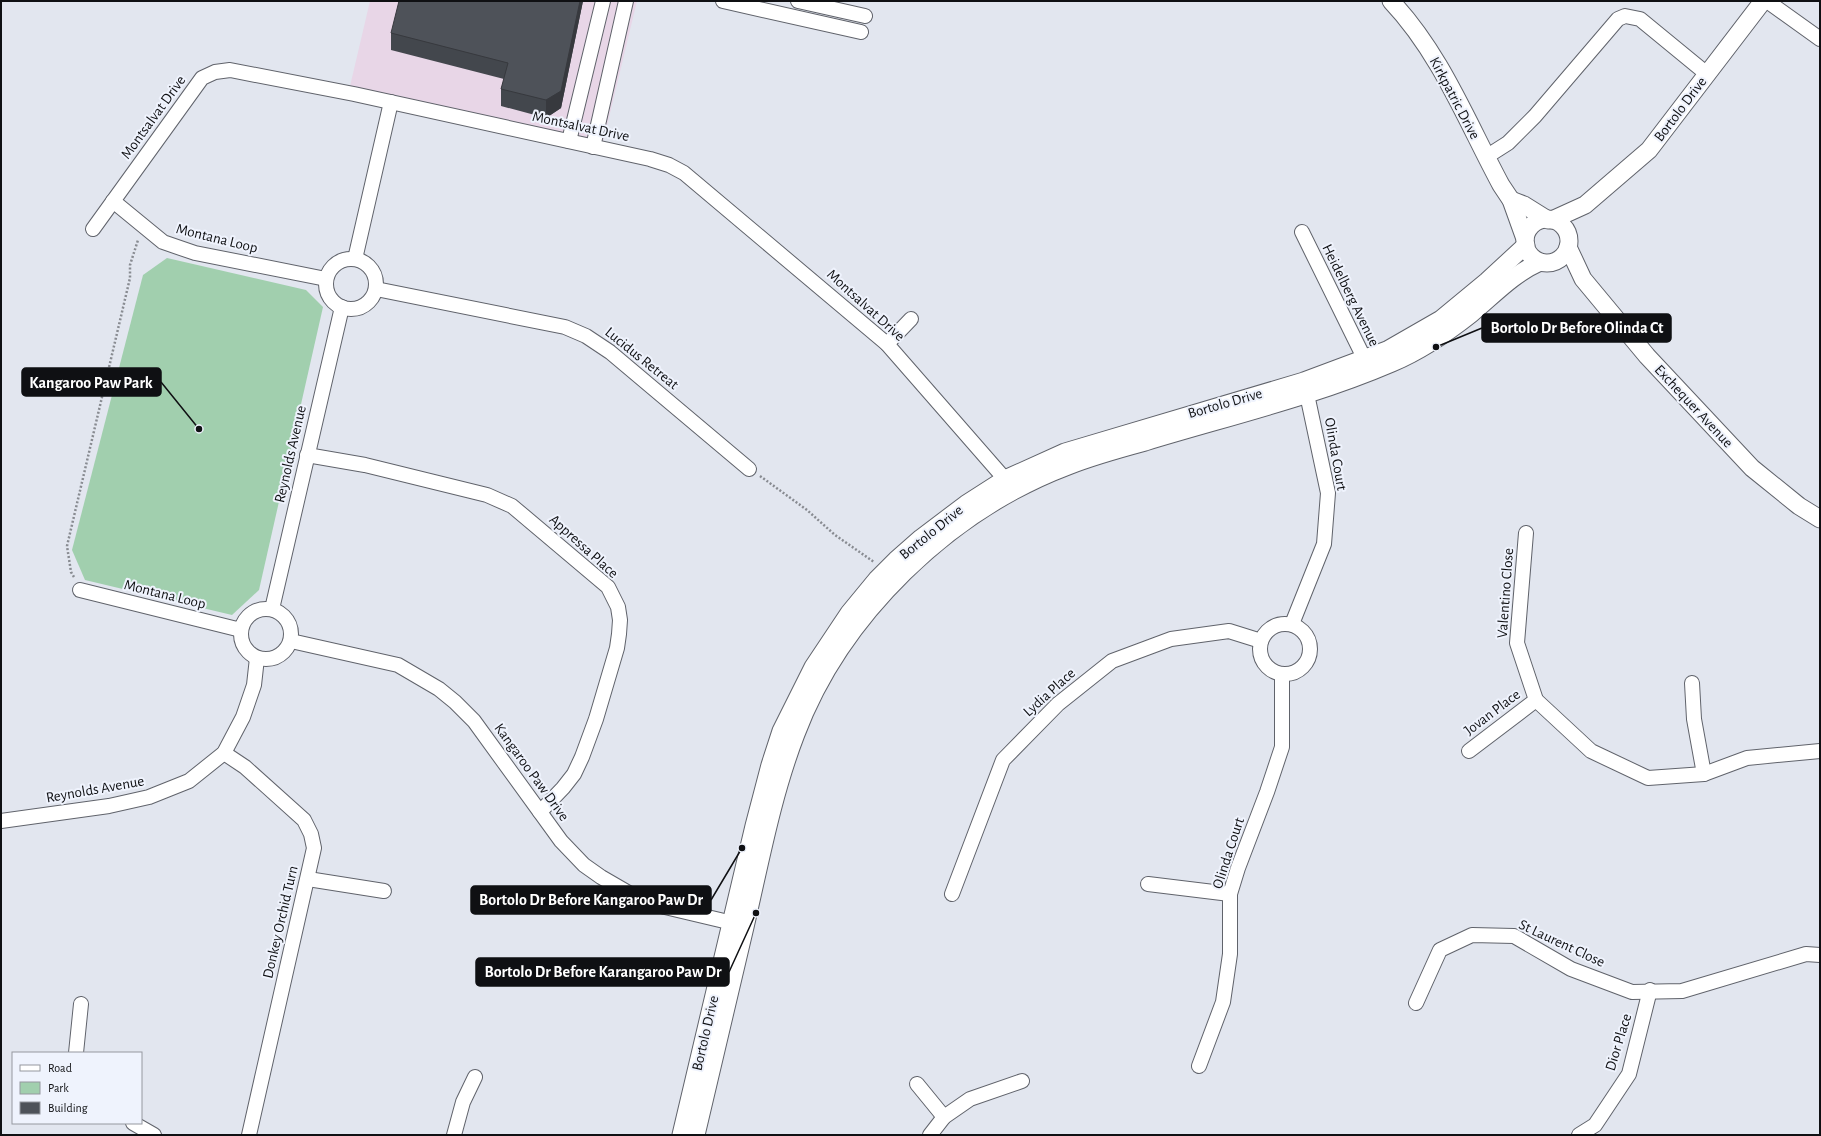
<svg xmlns="http://www.w3.org/2000/svg" width="1821" height="1136" font-family="'Alegreya Sans',sans-serif">
  <rect width="100%" height="100%" fill="#e2e6ef"/>
  <polygon fill="#e8d6e7" points="370,1 637,1 600,155 347,99"/>
  <polygon fill="#a1cfae" points="167,258 306,290 323,307 259,590 232,615 85,580 72,550 143,275"/>
  <g fill="none" stroke-linecap="round" stroke-linejoin="round">
    <g stroke="#60636b" stroke-width="16">
      <g id="minor">
        <polyline points="723,1 861,32"/>
        <polyline points="798,1 865,16"/>
        <polyline points="1767,1 1820,39"/>
        <polyline points="569,141 603,1"/>
        <polyline points="593,147 626,1"/>
        <polyline points="1486,157 1508,143 1535,116 1618,19 1625,16 1640,19 1707,74"/>
        <polyline points="113,201 163,242 195,253 326,279"/>
        <polyline points="93,229 202,78 215,72 230,70 354,94 650,159 669,165 684,173 887,344 1011,486"/>
        <polyline points="1302,232 1369,368"/>
        <circle cx="351" cy="284" r="25"/>
        <polyline points="355,259 391,102"/>
        <polyline points="376,289 565,327 586,336 610,352 749,469"/>
        <polyline points="887,344 911,319"/>
        <polyline points="307,455 365,465 487,495 512,506 608,587 618,607 620,620 619,634 617,648 596,719 582,757 574,774 563,788 540,812"/>
        <polyline points="1526,533 1517,643 1536,700 1591,751 1648,778 1704,774 1747,758 1820,751"/>
        <polyline points="80,590 241,630"/>
        <circle cx="266" cy="634" r="25"/>
        <polyline points="272,609 342,307"/>
        <polyline points="1292,624 1324,544 1328,493 1305,385"/>
        <circle cx="1285" cy="649" r="25"/>
        <polyline points="291,641 398,665 439,689 455,702 474,721 561,841 584,865 601,877 639,899 665,907 741,925"/>
        <polyline points="1692,683 1694,719 1704,774"/>
        <polyline points="1469,751 1536,700"/>
        <polyline points="224,753 245,767 304,820 311,834 314,848 249,1135"/>
        <polyline points="1,821 109,806 149,797 189,781 224,753 243,717 254,685 257,658"/>
        <polyline points="308,879 384,891"/>
        <polyline points="1148,884 1230,894"/>
        <polyline points="952,894 1003,760 1058,704 1112,661 1171,639 1229,631 1261,641"/>
        <polyline points="1416,1003 1440,950 1472,935 1514,936 1571,969 1632,992 1682,991 1806,954 1820,955"/>
        <polyline points="76,1053 81,1004"/>
        <polyline points="1199,1066 1223,1002 1230,954 1230,894 1238,868 1267,792 1282,747 1282,674"/>
        <polyline points="917,1084 944,1117"/>
        <polyline points="133,1123 154,1135"/>
        <polyline points="454,1135 463,1102 475,1077"/>
        <polyline points="930,1135 944,1117 970,1099 1022,1081"/>
        <polyline points="1579,1135 1595,1125 1629,1074 1650,990"/>
      </g>
    </g>
    <g stroke="#60636b" stroke-width="19">
      <g id="tertiary">
        <path d="M 1391,1 C 1441,54 1467,122 1501,185 L 1511,200 L 1525,239"/>
        <polyline points="1511,200 1524,205 1548,220"/>
        <circle cx="1547" cy="241" r="22"/>
        <polyline points="1552,220 1585,205 1649,150 1763,1"/>
        <polyline points="1568,247 1583,279 1647,356 1752,468 1799,506 1820,519"/>
        <polyline points="681,1135 754,826 770,765 781,731 813,667 849,613 877,579 896,560 921,538 966,504 1005,479 1065,452 1304,381 1387,350 1441,319 1487,281 1526,245"/>
        <path d="M 696,1135 C 712,1066 729,997 745,927 C 760,863 772,796 796,734 C 841,615 949,511 1068,466 C 1093,456 1119,449 1145,442 C 1227,417 1313,397 1392,363 C 1420,351 1447,333 1471,314 C 1494,295 1513,274 1540,262"/>
      </g>
    </g>
    <g stroke="#888b91" stroke-width="2.5" stroke-dasharray="2 2" stroke-linecap="butt">
      <polyline points="760,476 807,510 835,535 874,562"/>
      <polyline points="74,577 71,572 67,546 130,278 130,265 138,240"/>
    </g>
    <use href="#minor" stroke="#fff" stroke-width="14"/>
    <use href="#tertiary" stroke="#fff" stroke-width="17"/>
  </g>
  <polygon fill="#43474d" points="583,1 561,108 546,118 501,106 501,89 504,79 391,50 391,33"/>
  <polygon fill="#37393e" points="580,1 583,1 561,108 546,118 546,100"/>
  <polygon fill="#4e5259" stroke="#37393e" points="399,1 580,1 561,91 546,100 501,89 508,63 391,33"/>
  <g text-anchor="middle" stroke-width="4" stroke-linejoin="round" paint-order="stroke">
    <g font-size="15" fill="#0f1013" stroke="#eff3fd">
      <text transform="translate(1455 98) rotate(62)" y="5">Kirkpatric Drive</text>
      <text transform="translate(1680 109) rotate(-53)" y="5">Bortolo Drive</text>
      <text transform="translate(153 117) rotate(-54)" y="5">Montsalvat Drive</text>
      <text transform="translate(581 126) rotate(12)" y="5">Montsalvat Drive</text>
      <text transform="translate(217 238) rotate(14)" y="5">Montana Loop</text>
      <text transform="translate(1351 295) rotate(64)" y="5">Heidelberg Avenue</text>
      <text transform="translate(866 305) rotate(42)" y="5">Montsalvat Drive</text>
      <text transform="translate(642 358) rotate(39)" y="5">Lucidus Retreat</text>
      <text transform="translate(1225 403) rotate(-16)" y="5">Bortolo Drive</text>
      <text transform="translate(1694 406) rotate(47)" y="5">Exchequer Avenue</text>
      <text transform="translate(290 454) rotate(-77)" y="5">Reynolds Avenue</text>
      <text transform="translate(1336 454) rotate(80)" y="5">Olinda Court</text>
      <text transform="translate(931 532) rotate(-39)" y="5">Bortolo Drive</text>
      <text transform="translate(584 546) rotate(42)" y="5">Appressa Place</text>
      <text transform="translate(1505 593) rotate(-86)" y="5">Valentino Close</text>
      <text transform="translate(165 594) rotate(14)" y="5">Montana Loop</text>
      <text transform="translate(1049 692) rotate(-42)" y="5">Lydia Place</text>
      <text transform="translate(1492 712) rotate(-37)" y="5">Jovan Place</text>
      <text transform="translate(532 772) rotate(54)" y="5">Kangaroo Paw Drive</text>
      <text transform="translate(95 789) rotate(-10)" y="5">Reynolds Avenue</text>
      <text transform="translate(1228 853) rotate(-72)" y="5">Olinda Court</text>
      <text transform="translate(280 922) rotate(-77)" y="5">Donkey Orchid Turn</text>
      <text transform="translate(1562 943) rotate(25)" y="5">St Laurent Close</text>
      <text transform="translate(705 1033) rotate(-77)" y="5">Bortolo Drive</text>
      <text transform="translate(1618 1042) rotate(-73)" y="5">Dior Place</text>
    </g>
  </g>
  <path fill="none" stroke="#0f1013" stroke-width="1.5" d="M1436 347L1482 328M199 429L161 382M742 848L711 900M756 913L729 972"/>
  <g fill="#0f1013" stroke="#eff3fd" stroke-width="1.5">
    <circle cx="1436" cy="347" r="4"/>
    <circle cx="199" cy="429" r="4"/>
    <circle cx="742" cy="848" r="4"/>
    <circle cx="756" cy="913" r="4"/>
  </g>
  <g fill="#0f1013" stroke="#0f1013" stroke-width="1.5">
    <rect x="1482" y="314" width="189" height="28" rx="4"/>
    <rect x="22" y="368" width="139" height="28" rx="4"/>
    <rect x="471" y="886" width="240" height="28" rx="4"/>
    <rect x="476" y="958" width="253" height="28" rx="4"/>
  </g>
  <g font-size="16" text-anchor="middle" font-weight="bold" fill="#fff">
    <text x="1577" y="333">Bortolo Dr Before Olinda Ct</text>
    <text x="91" y="388">Kangaroo Paw Park</text>
    <text x="591" y="905">Bortolo Dr Before Kangaroo Paw Dr</text>
    <text x="603" y="977">Bortolo Dr Before Karangaroo Paw Dr</text>
  </g>
  <rect width="1821" height="1136" fill="none" stroke="#0f1013" stroke-width="4"/>
  <rect x="12" y="1052" width="130" height="72" fill="#eff3fd" stroke="#95989f"/>
  <rect x="20" y="1065" width="20" height="6" fill="#ffffff" stroke="#95989f"/>
  <text x="48" y="1072" font-size="12" fill="#0f1013">Road</text>
  <rect x="20" y="1082" width="20" height="12" fill="#a1cfae" stroke="#95989f"/>
  <text x="48" y="1092" font-size="12" fill="#0f1013">Park</text>
  <rect x="20" y="1102" width="20" height="12" fill="#4e5259" stroke="#95989f"/>
  <text x="48" y="1112" font-size="12" fill="#0f1013">Building</text>
</svg>
